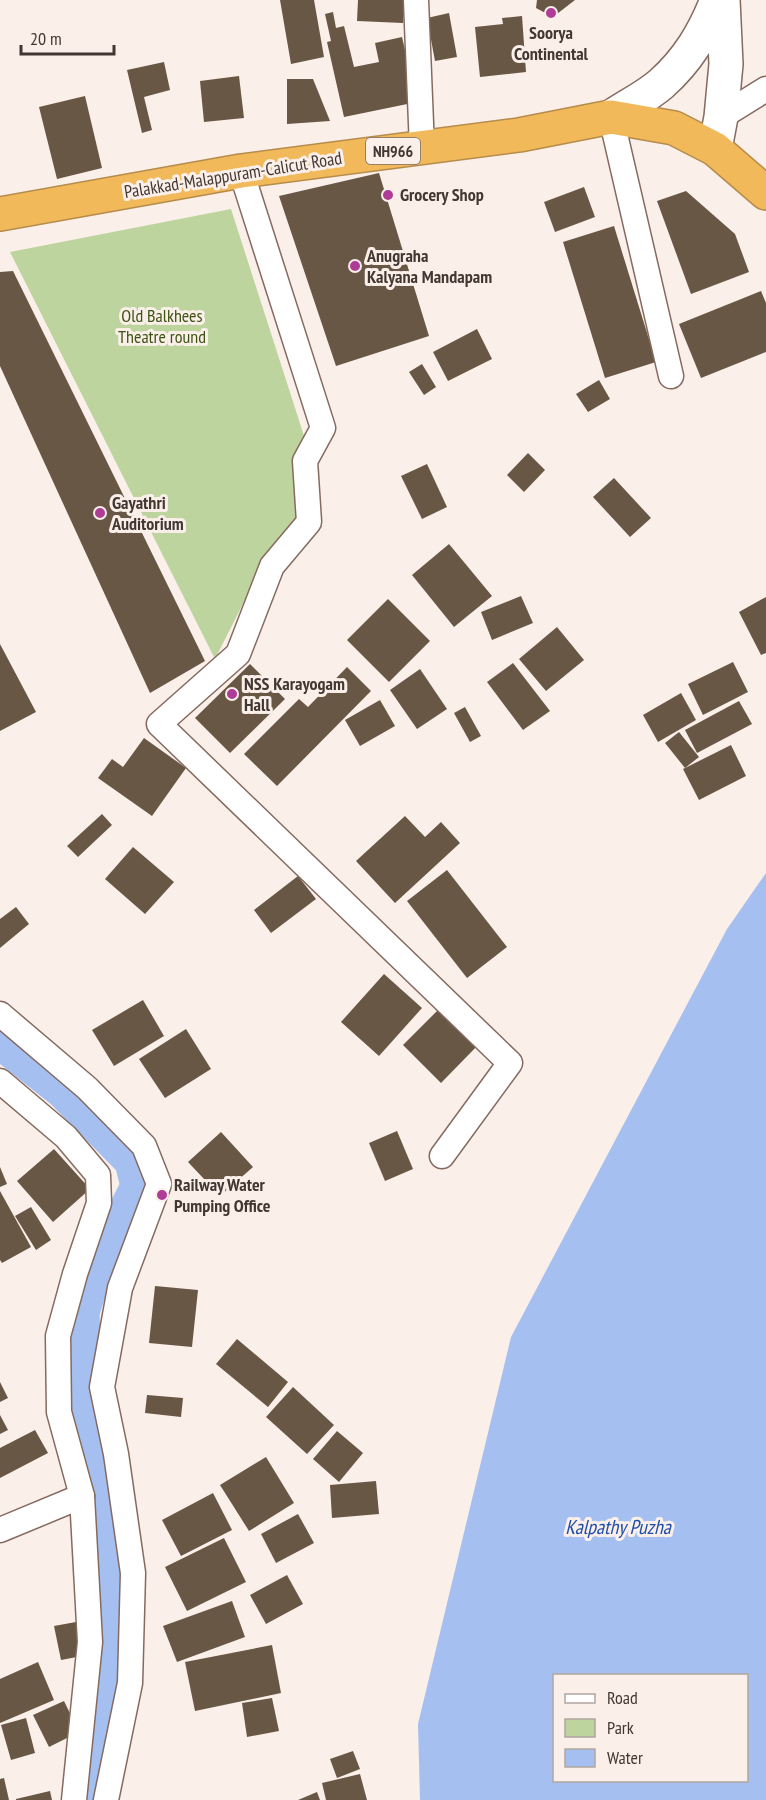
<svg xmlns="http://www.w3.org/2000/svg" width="766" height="1800" font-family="'PT Sans Narrow',sans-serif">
  <rect width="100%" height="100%" fill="#fbefea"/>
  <polygon fill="#bed49f" points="231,209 305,439 296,525 251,588 215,659 10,252"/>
  <path fill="#a5c0f0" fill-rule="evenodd" d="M 766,873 L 766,1800 L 420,1800 L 418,1724 L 511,1337 L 727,929 ZM 554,1676 L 746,1676 L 746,1780 L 554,1780 Z"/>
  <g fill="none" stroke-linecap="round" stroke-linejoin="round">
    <polyline stroke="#a5c0f0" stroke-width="33" points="0,1043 61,1091 131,1162 137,1186 98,1263 83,1313 87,1405 102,1504 111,1658 94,1769 87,1800"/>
  </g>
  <g fill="#685744">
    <polygon points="280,0 314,0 324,57 291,64"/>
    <polygon points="358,0 405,0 403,23 357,21"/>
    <polygon points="537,0 575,0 553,17 536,8"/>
    <polygon points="333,12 336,28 344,26 354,67 379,62 375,43 402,37 417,102 344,117 327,42 331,41 325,14"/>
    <polygon points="449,13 457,57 435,61 427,18"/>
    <polygon points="522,16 526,72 480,77 475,27 503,24 502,18"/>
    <polygon points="164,62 170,90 144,97 152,130 142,133 127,70"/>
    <polygon points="239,76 244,118 204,122 200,81"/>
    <polygon points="287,79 313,79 330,121 287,124"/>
    <polygon points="85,96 102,168 57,179 39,107"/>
    <polygon points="379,173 429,336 336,366 279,196"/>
    <polygon points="584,187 595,217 555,232 544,202"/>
    <polygon points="686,191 735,234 749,272 691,294 657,201"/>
    <polygon points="614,226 656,362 605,378 563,242"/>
    <polygon points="13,271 205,661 150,693 0,366 0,272"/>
    <polygon points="761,291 766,303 766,352 701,378 679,324"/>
    <polygon points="477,329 492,359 448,381 433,352"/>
    <polygon points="422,364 436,387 424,395 409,372"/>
    <polygon points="599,380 610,399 588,412 576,394"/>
    <polygon points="528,453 545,470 524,492 507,475"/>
    <polygon points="427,464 447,507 422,519 401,476"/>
    <polygon points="614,478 651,518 630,537 593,497"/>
    <polygon points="449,544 492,596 454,627 412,575"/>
    <polygon points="521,596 533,623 492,640 481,612"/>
    <polygon points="766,597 766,653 761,655 739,612"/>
    <polygon points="388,599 430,641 389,682 347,640"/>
    <polygon points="557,627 584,660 546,691 519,659"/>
    <polygon points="0,644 36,712 0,731"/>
    <polygon points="733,662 748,692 703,715 688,684"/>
    <polygon points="513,663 550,711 523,730 487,682"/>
    <polygon points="250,664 285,699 230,753 195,718"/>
    <polygon points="347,667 371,691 277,786 244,754 299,699 308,707"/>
    <polygon points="420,669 447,709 417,729 390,690"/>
    <polygon points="681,693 696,720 658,742 643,715"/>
    <polygon points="380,700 395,726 360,746 345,720"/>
    <polygon points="739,701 752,724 697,753 685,730"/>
    <polygon points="465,707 481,736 470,742 454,713"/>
    <polygon points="679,732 699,757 685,768 731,745 746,776 699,800 683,769 685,768 665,743"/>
    <polygon points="144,738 186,768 152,816 98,778 112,759 123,767"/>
    <polygon points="102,814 112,825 78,857 67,846"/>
    <polygon points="405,816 425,837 441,822 460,843 395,903 356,861"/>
    <polygon points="133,847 174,882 145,914 105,879"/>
    <polygon points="447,870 507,947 467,978 407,901"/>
    <polygon points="298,876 316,899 271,933 254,910"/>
    <polygon points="16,907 29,924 0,948 0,919"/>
    <polygon points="384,974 422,1008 379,1056 341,1022"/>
    <polygon points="143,1000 164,1036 114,1066 92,1030"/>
    <polygon points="442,1006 480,1043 441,1083 403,1045"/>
    <polygon points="186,1029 211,1069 165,1098 139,1059"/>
    <polygon points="397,1131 413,1169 385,1181 369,1143"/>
    <polygon points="221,1132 253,1167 220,1196 188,1162"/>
    <polygon points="54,1149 90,1189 53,1222 17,1181"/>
    <polygon points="0,1167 7,1184 0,1187"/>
    <polygon points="0,1191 31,1247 2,1263 0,1260"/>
    <polygon points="31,1207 51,1240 36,1250 15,1216"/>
    <polygon points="155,1286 198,1290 192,1347 149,1343"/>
    <polygon points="237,1339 288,1382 268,1407 216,1364"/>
    <polygon points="0,1382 8,1398 0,1402"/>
    <polygon points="293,1387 334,1425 307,1454 266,1417"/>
    <polygon points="147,1395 183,1398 181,1417 145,1413"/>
    <polygon points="0,1415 8,1430 0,1434"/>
    <polygon points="35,1430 48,1453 0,1478 0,1448"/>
    <polygon points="337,1431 363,1453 339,1482 313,1459"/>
    <polygon points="266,1457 294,1503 249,1531 220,1485"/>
    <polygon points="376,1481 379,1514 332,1518 330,1485"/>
    <polygon points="213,1493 232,1530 181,1556 162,1520"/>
    <polygon points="298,1514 314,1543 276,1563 261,1534"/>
    <polygon points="224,1538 246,1582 187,1611 165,1567"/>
    <polygon points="287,1575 303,1604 266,1624 250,1595"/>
    <polygon points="232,1601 245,1637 177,1662 163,1626"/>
    <polygon points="76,1622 82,1656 61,1660 54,1626"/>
    <polygon points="272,1645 281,1693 195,1711 185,1662"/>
    <polygon points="38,1662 54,1700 0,1723 0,1679"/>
    <polygon points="272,1698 279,1731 247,1737 242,1703"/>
    <polygon points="64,1701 79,1732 49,1747 33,1715"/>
    <polygon points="26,1718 35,1753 11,1760 1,1725"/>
    <polygon points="353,1751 360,1769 337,1778 330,1759"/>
    <polygon points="360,1774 367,1800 326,1800 322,1783"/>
    <polygon points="4,1778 9,1800 0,1800 0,1779"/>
    <polygon points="50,1791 52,1800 16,1800 16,1799"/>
    <polygon points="317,1792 320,1800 298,1800"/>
  </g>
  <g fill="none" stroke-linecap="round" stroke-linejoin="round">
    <g stroke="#856a60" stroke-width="27">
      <g id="street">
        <polyline points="416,0 422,148"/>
        <polyline points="611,117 671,376"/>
        <polyline points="721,117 766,89"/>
        <polyline points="241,171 323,428 305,461 309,522 272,566 238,654 159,724 510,1063 442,1156"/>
        <polyline points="0,1014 87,1088 144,1146 159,1184 120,1288 102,1387 116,1454 133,1573 130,1683 106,1800"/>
        <polyline points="0,1081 66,1137 98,1175 99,1203 75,1274 58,1336 59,1412 82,1496 90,1642 74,1800"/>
        <polyline points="0,1530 82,1496"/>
      </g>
    </g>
    <g stroke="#856a60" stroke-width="36">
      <g id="secondary">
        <path d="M 611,117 C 627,106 646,97 661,84 C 688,60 704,33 717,0"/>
        <polyline points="715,149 721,117 726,64 723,0"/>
      </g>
    </g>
    <g stroke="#b58c4c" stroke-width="36">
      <polyline id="highway" points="0,214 241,171 519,135 611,117 674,128 715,149 766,193"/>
    </g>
    <use href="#street" stroke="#fff" stroke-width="24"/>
    <use href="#secondary" stroke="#fff" stroke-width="33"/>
    <use href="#highway" stroke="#f2b95a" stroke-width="33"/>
  </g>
  <g fill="#af3c96" stroke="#fbefea" stroke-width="2">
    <circle cx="551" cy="13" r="6"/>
    <circle cx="388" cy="195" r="6"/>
    <circle cx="355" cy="266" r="6"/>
    <circle cx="100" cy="513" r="6"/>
    <circle cx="232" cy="694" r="6"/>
    <circle cx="162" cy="1195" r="6"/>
  </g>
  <g text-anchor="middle" stroke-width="6" stroke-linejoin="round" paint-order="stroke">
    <rect fill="#fbefea" stroke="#7a6e69" stroke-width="1.5" x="366" y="138" width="54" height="26" rx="4.5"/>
    <g font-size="16" font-weight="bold" fill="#433732">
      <text x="393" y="157">NH966</text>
    </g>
    <g font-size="18" font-weight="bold" fill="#433732" stroke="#fbefea" text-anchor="start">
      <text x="551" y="39" text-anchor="middle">Soorya<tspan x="551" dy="21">Continental</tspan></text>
      <text x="400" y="201">Grocery Shop</text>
      <text x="367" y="262">Anugraha<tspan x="367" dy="21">Kalyana Mandapam</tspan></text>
      <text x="112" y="509">Gayathri<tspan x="112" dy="21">Auditorium</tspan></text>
      <text x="244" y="690">NSS Karayogam<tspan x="244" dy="21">Hall</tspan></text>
      <text x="174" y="1191">Railway Water<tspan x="174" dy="21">Pumping Office</tspan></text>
    </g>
    <g font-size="18" fill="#433732" stroke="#fbefea">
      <text transform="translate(233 175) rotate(-9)" y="6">Palakkad-Malappuram-Calicut Road</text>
    </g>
    <g font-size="18" fill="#3d5312" stroke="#fbefea">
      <text x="162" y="322">Old Balkhees<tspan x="162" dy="21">Theatre round</tspan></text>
    </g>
    <g font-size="20" font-style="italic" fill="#1f4fa9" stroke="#fbefea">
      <text x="618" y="1534">Kalpathy Puzha</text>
    </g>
  </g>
  <rect x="553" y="1674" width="195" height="108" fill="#fbefea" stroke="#b1a5a0" stroke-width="1.5"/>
  <rect x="565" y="1694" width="30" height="9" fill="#ffffff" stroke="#b1a5a0" stroke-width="1.5"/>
  <text x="607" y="1704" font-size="18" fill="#433732">Road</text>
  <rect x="565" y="1719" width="30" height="18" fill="#bed49f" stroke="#b1a5a0" stroke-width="1.5"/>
  <text x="607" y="1734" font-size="18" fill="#433732">Park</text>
  <rect x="565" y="1749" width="30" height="18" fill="#a5c0f0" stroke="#b1a5a0" stroke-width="1.5"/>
  <text x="607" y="1764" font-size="18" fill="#433732">Water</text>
  <path d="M21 45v9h93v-9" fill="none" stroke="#433732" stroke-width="3"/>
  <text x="30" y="45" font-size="18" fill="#433732" stroke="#fbefea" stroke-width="4.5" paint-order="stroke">20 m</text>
</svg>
